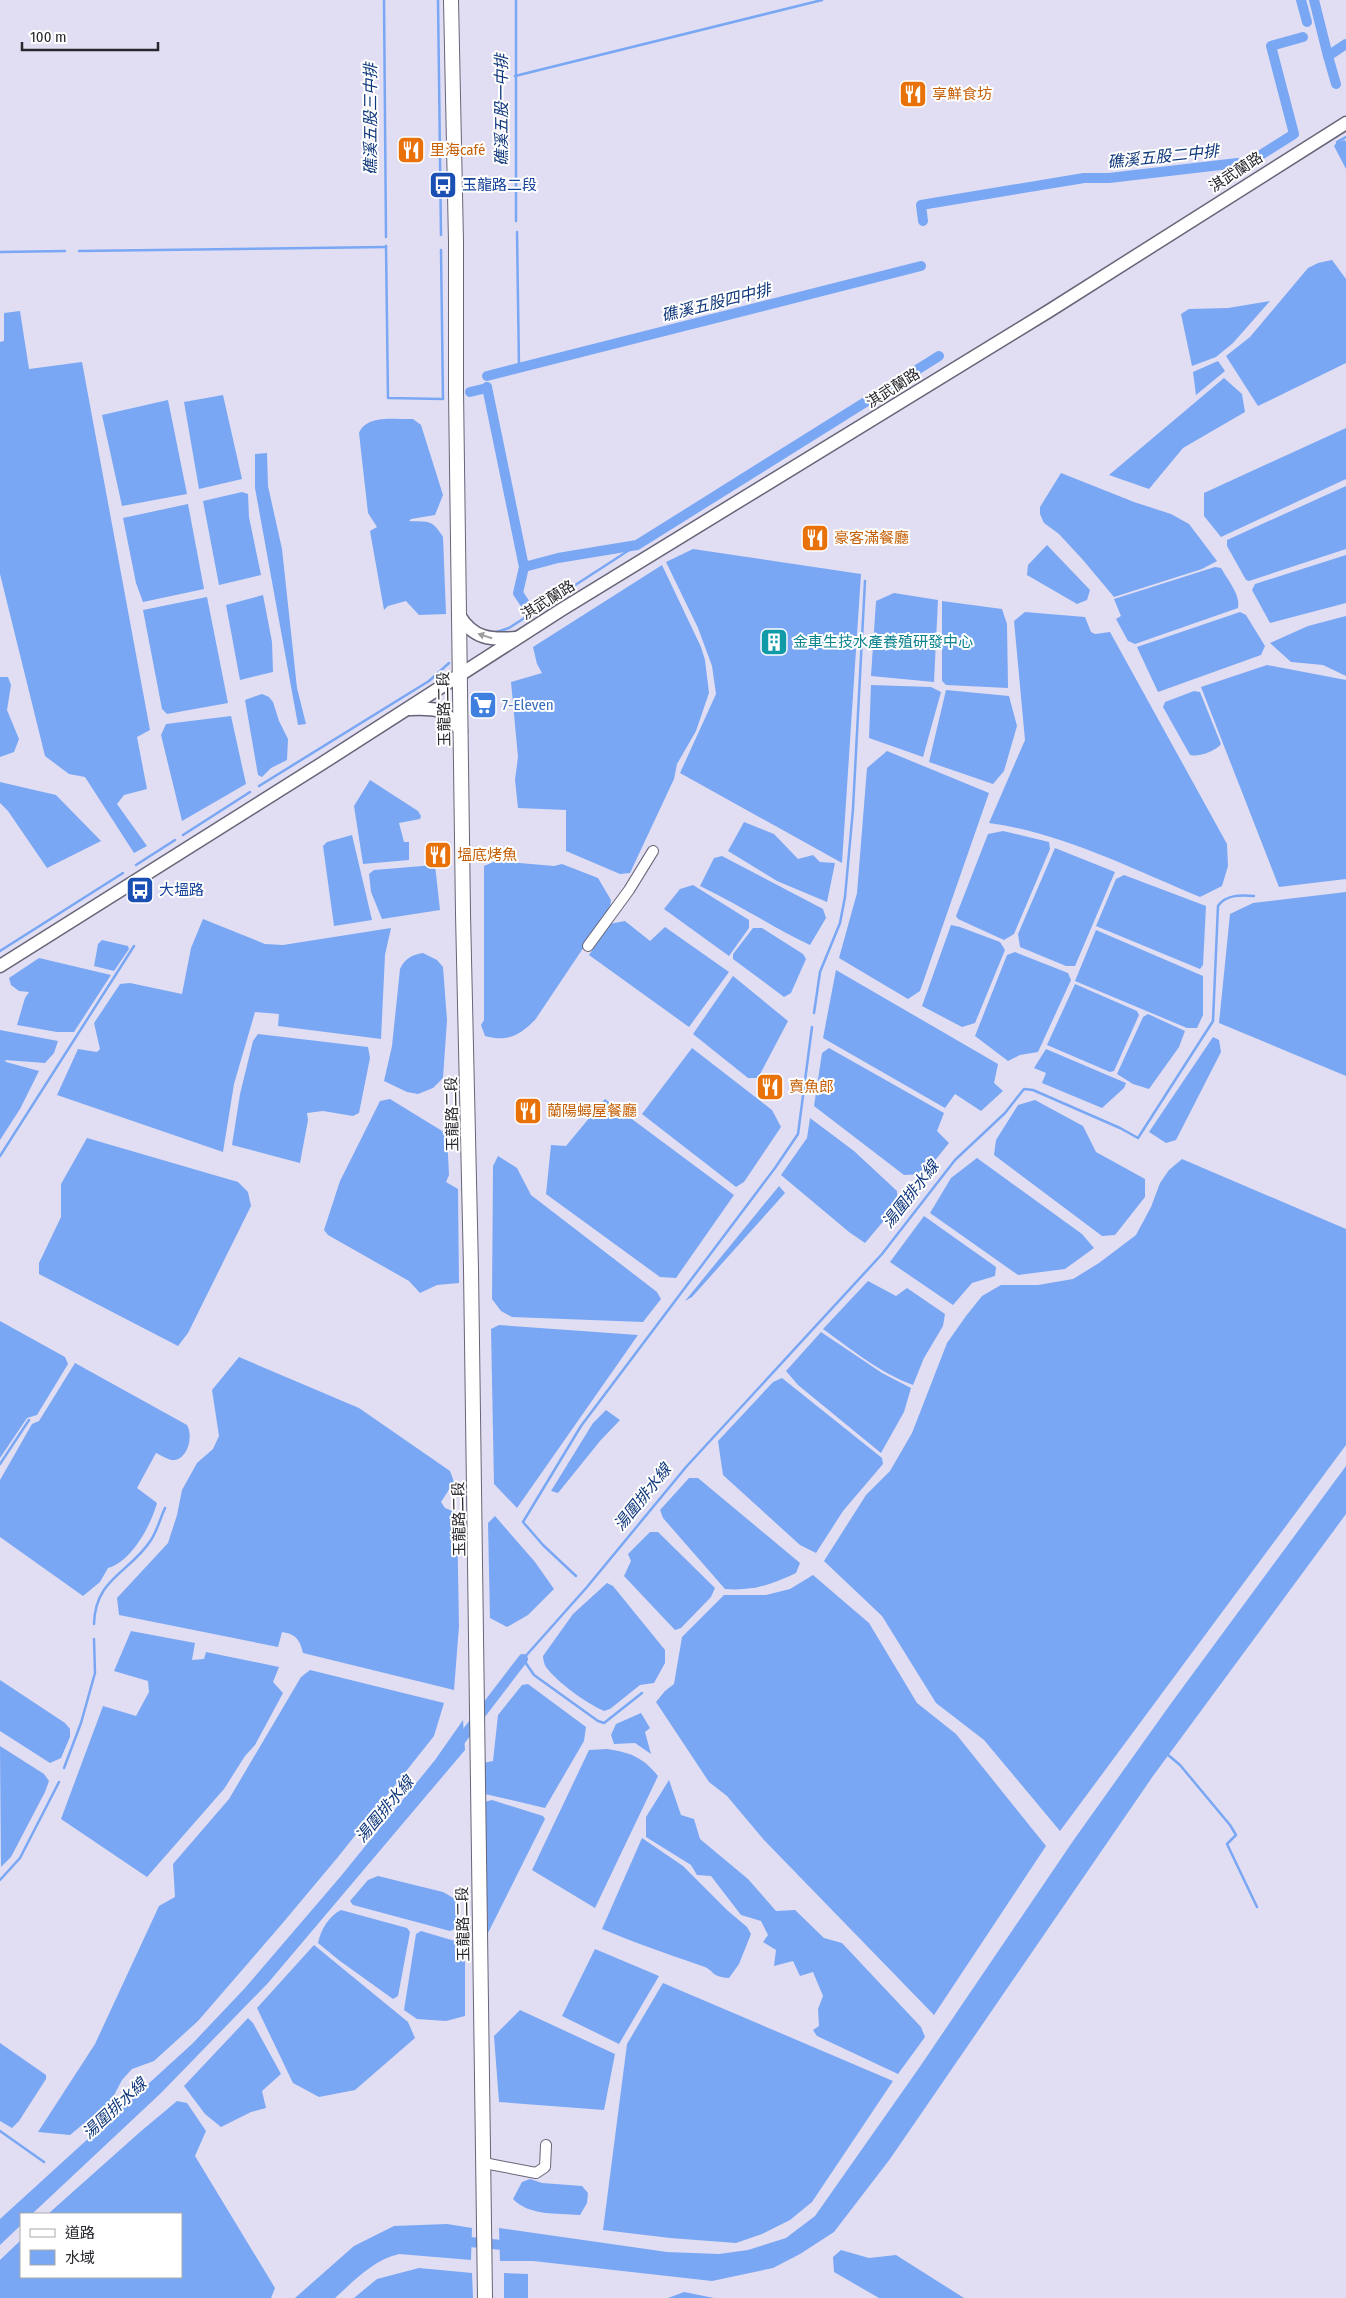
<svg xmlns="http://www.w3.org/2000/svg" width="1346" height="2298" font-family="'Fira Sans Condensed','Noto Sans TC',sans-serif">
  <rect width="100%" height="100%" fill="#e1def3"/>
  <g fill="#79a7f4">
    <polygon points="1345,140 1346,142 1346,169 1334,146 1337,142"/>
    <polygon points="1332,260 1346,279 1346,363 1258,406 1226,356 1250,337 1308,268 1318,263"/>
    <polygon points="1270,301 1233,343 1216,357 1192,366 1181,314 1189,309 1228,308"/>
    <polygon points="20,311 29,369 82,362 150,730 137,737 147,789 124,795 117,804 147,846 134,853 85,777 69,774 45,756 0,574 0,342 4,341 4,313"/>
    <polygon points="1218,361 1225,371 1196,395 1193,372"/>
    <polygon points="1224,378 1242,394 1245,412 1183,448 1149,489 1109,475"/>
    <polygon points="223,395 242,479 199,489 184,402"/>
    <polygon points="168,400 187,494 122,506 102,415"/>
    <path d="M 413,419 L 421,425 L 443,495 L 435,515 L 411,519 L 409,521 C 429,522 432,519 443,537 L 446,614 L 419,615 L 406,601 L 388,606 L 384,610 L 370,531 L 377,527 L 368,513 L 359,433 C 367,414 396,420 413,419 Z"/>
    <polygon points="1346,428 1346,479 1221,537 1204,516 1204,493"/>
    <polygon points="267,453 268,486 282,549 297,688 306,724 298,725 255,488 255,454"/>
    <polygon points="1061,473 1134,502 1171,514 1189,524 1217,561 1202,569 1114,597 1083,560 1059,534 1044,523 1040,514 1040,507"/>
    <polygon points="1346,486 1346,549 1249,581 1246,580 1227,546 1227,540"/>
    <polygon points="242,492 248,494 249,517 261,575 219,585 203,501"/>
    <polygon points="188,504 204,589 143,602 136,583 123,518"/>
    <polygon points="1047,545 1090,590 1087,600 1077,604 1027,575 1028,565"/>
    <polygon points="693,549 861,574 842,863 680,773 716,694 712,666 698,628 666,562"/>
    <polygon points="1346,555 1346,603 1270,623 1252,590 1255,584"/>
    <polygon points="662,565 701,647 705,660 709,693 696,731 677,764 674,779 630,873 620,874 566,851 566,810 518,808 515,780 518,757 511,682 542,673 537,664 533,647"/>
    <path d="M 1215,567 L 1221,568 C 1227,579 1241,595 1238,608 L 1135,644 L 1128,641 L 1116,619 L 1121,616 L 1114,599 Z"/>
    <polygon points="894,593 938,600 934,682 871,676 876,601"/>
    <polygon points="263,595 272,642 273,672 240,680 226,605"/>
    <polygon points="207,597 228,703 167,714 162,709 143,610"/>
    <polygon points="942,601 1002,609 1007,624 1008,688 946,685 942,681"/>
    <path d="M 1025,612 L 1085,617 L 1091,632 L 1095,634 L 1110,632 L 1227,844 L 1228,866 L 1222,886 L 1200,897 C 1132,869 1062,833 989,823 L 1025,740 L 1014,621 Z"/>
    <polygon points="1240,612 1246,615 1265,646 1261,655 1158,692 1137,647"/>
    <polygon points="1346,616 1346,676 1323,665 1291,662 1270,643 1308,626"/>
    <polygon points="1267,665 1346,680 1346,879 1279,887 1201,687"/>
    <polygon points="0,677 8,677 11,685 7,710 19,739 14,752 0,757"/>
    <polygon points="871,685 931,687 941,692 923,757 869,738"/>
    <polygon points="946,690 1009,696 1017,726 1004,771 993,784 929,762"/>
    <path d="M 1194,691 L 1200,692 L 1221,744 C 1216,751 1199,757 1190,755 L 1163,707 L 1165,702 Z"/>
    <polygon points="262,694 269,697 273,702 279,721 288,739 287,760 271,768 262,777 258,775 245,700"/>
    <polygon points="231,716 246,784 182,821 161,735 166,724"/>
    <polygon points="887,751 989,793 920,991 908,999 839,958 857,893 867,768"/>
    <polygon points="370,780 418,811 421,816 420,819 399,823 404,842 409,842 409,860 363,864 354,806"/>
    <polygon points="0,782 56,795 101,841 47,868 8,811 0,803"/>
    <polygon points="744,822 774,834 798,859 813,855 820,862 835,863 827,902 777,881 728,851"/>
    <polygon points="1003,831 1049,842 1050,849 1014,934 1004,940 958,919 956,916 988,834"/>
    <polygon points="352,835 372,920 334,926 323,846 327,842"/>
    <polygon points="1055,848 1115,872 1075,966 1066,966 1020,947 1018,934"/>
    <path d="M 722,856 L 823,909 L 826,918 L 810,945 C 772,927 738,904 700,886 L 714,858 Z"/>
    <path d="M 496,861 L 554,866 L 562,864 L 598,878 L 611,900 L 610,908 L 535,1020 C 519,1036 507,1042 485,1036 L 481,1025 L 484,1020 L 484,866 Z"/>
    <polygon points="435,865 440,910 382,919 371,892 369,874 374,870"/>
    <polygon points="1124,875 1206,906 1203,965 1200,969 1096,926 1116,879"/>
    <polygon points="693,885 749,920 749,928 729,956 664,909 680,889"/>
    <polygon points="1346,892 1346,1076 1219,1023 1230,914 1253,903"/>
    <polygon points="203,919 265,944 283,945 391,928 385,955 381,1039 278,1026 279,1014 255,1012 234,1084 223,1152 57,1095 78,1049 97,1052 100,1049 94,1023 120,984 130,983 182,994 191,948"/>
    <polygon points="625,921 650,941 665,927 729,972 689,1027 589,955 609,924"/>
    <polygon points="951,925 960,927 1000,942 1005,950 975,1023 962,1027 922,1006"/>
    <polygon points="753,928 762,928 803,954 806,959 791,993 784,997 733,959 733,954"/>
    <polygon points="1096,930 1203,976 1203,1015 1197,1028 1187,1028 1075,981"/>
    <polygon points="102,940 128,946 129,949 114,971 94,966 98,944"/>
    <polygon points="1015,952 1068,973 1071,980 1038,1052 1020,1055 1008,1061 975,1036 1007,955"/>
    <path d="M 423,953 L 437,960 L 443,967 L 447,1020 L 443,1078 L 433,1088 L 418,1094 L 407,1092 L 384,1081 L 392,1046 L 400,969 C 405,958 412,955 423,953 Z"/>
    <polygon points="39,958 111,975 74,1032 57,1032 17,1025 25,998 29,992 19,991 11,985 9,978"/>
    <polygon points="836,970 998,1064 994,1083 1003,1091 981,1111 955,1094 945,1108 823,1038"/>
    <polygon points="733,976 788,1021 758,1078 748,1078 693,1034"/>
    <polygon points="1075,984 1137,1011 1139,1015 1114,1071 1110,1072 1047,1045"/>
    <polygon points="1148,1014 1185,1031 1179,1047 1149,1089 1133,1084 1117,1074 1143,1017"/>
    <polygon points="0,1030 58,1041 54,1053 45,1063 5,1060 6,1062 39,1071 20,1109 0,1140"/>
    <polygon points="258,1034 368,1047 370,1058 359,1113 353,1116 323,1111 307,1113 308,1120 300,1163 232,1145 240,1094 253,1041"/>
    <polygon points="1213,1037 1219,1040 1221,1052 1176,1140 1166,1143 1149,1132"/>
    <polygon points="692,1048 772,1110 781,1127 744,1182 736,1187 642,1114"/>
    <polygon points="829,1048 944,1113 937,1131 949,1143 924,1174 904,1175 814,1106 822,1053"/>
    <polygon points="1046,1049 1126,1083 1124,1088 1102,1108 1042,1083 1046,1073 1034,1068"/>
    <polygon points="390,1099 447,1134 449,1175 446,1182 458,1189 459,1283 437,1285 420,1293 409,1281 328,1235 324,1230 340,1181 380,1101"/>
    <polygon points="605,1099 734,1195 676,1278 660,1277 546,1194 551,1145 566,1146"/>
    <polygon points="1035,1100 1083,1126 1096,1152 1145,1179 1145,1197 1115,1235 1102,1236 994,1155 996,1140 1018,1105"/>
    <polygon points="810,1118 854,1151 897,1191 898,1204 865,1243 849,1232 781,1175 807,1138"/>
    <polygon points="87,1138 238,1182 248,1192 251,1206 188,1333 178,1346 39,1274 39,1263 61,1217 61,1184"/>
    <polygon points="498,1156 517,1168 531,1195 657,1292 661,1299 643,1322 512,1317 501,1311 492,1299 493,1166"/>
    <polygon points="977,1158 1082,1234 1094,1248 1065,1269 1018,1275 930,1213 951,1178"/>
    <polygon points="1182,1159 1346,1229 1346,1445 1060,1831 984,1740 936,1703 882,1616 824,1561 866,1495 890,1471 912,1433 947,1343 966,1316 982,1296 1001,1285 1038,1285 1073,1279 1099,1263 1136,1235 1151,1207 1160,1183 1169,1170"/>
    <polygon points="779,1186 785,1193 692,1297 685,1301"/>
    <polygon points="924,1216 996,1267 995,1276 972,1283 953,1305 890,1262"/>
    <path d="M 868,1281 L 896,1296 L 907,1288 L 945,1314 L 943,1326 L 924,1358 L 913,1385 C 880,1373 851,1349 823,1329 Z"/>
    <polygon points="0,1321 65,1357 68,1364 37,1415 27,1418 0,1458"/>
    <polygon points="499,1325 638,1335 517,1508 494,1484 491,1329"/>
    <polygon points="821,1332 882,1373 911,1388 904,1412 881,1453 798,1385 786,1371"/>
    <path d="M 239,1357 L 359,1408 L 450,1471 L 454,1482 L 441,1502 L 445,1508 L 457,1513 L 459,1626 L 454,1690 L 303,1653 C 300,1640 296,1634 282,1632 L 278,1647 L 119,1615 L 117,1598 L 168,1543 L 177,1515 L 182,1490 L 197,1463 L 213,1449 L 219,1436 L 212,1390 Z"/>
    <path d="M 75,1363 L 187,1425 C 193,1435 189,1457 175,1460 C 169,1461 161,1455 156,1453 L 137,1488 L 157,1503 C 151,1525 132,1561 108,1568 L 100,1582 L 83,1596 L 0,1537 L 0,1480 L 32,1424 L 39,1421 Z"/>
    <polygon points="782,1378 882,1458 883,1464 843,1511 816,1553 800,1545 723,1475 718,1441 773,1382"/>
    <polygon points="606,1410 620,1420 600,1441 558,1493 551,1491 593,1423"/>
    <polygon points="1346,1466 1346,1514 1153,1776 890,2159 834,2232 800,2254 773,2268 712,2281 533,2261 500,2261 499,2228 667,2252 719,2254 748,2250 786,2238 815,2216 919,2068 1073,1841 1172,1702"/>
    <path d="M 689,1478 L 698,1478 L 800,1563 L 796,1573 C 770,1585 754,1591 725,1589 L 663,1518 L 660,1510 Z"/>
    <polygon points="495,1516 535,1562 554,1589 528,1615 507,1627 490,1618 488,1523"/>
    <polygon points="650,1532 658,1532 715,1588 711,1597 681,1628 675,1630 624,1576 631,1561 628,1554"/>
    <polygon points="813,1575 869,1623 917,1703 956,1734 1046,1846 934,2015 764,1840 727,1796 709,1782 656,1702 665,1691 674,1684 682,1637 724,1595 766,1595 790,1589"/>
    <path d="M 607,1583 L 613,1586 L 665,1650 L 665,1663 L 654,1683 L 640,1685 L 610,1709 L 604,1711 C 586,1703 558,1683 546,1667 C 544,1664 543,1659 543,1656 L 573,1614 Z"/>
    <polygon points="131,1631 195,1643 192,1660 204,1659 206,1652 279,1667 273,1682 283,1693 255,1745 245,1756 224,1789 147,1877 61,1819 103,1706 136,1716 149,1692 148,1681 114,1671"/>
    <polygon points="310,1670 444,1703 434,1736 338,1857 281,1925 198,2021 154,2061 132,2069 122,2080 111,2101 70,2135 38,2132 95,2044 159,1906 175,1897 173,1864 229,1799 301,1677"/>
    <polygon points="0,1680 65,1723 70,1729 70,1737 61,1758 50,1763 0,1731"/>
    <polygon points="528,1684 586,1727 584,1741 545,1808 485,1794 483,1763 493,1761 498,1715 522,1685"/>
    <polygon points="641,1713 650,1728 645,1732 651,1754 635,1743 614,1744 611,1735 616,1724"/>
    <polygon points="463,1720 465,1750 268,1983 161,2093 32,2214 21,2214 21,2225 0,2245 0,2219 192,2044 245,1988 341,1876 435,1760"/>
    <polygon points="0,1746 44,1774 49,1781 45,1792 11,1857 1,1867"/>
    <path d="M 607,1749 C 632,1753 642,1757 658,1776 L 595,1908 L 532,1870 L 589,1750 Z"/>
    <polygon points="669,1780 681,1815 694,1819 700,1839 748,1879 776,1911 795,1910 824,1938 842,1943 921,2027 925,2037 898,2074 817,2036 813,2030 819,2026 818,2009 823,1996 813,1972 800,1976 793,1961 774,1966 776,1950 763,1942 768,1935 761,1921 741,1915 711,1876 697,1875 691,1865 646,1837 646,1817"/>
    <polygon points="492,1800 543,1816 545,1819 488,1933 484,1802"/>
    <path d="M 642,1838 L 683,1866 L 727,1910 L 747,1927 L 751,1934 L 739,1964 L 729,1978 C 710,1977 715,1970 702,1966 C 668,1954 635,1943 602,1929 Z"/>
    <polygon points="378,1876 443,1892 457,1900 459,1927 450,1931 353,1905 350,1901 368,1880"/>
    <path d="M 341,1910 L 407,1928 L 410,1932 L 398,1996 L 393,1999 L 340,1961 L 318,1943 C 321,1929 329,1916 341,1910 Z"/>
    <polygon points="421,1931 465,1944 465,2016 446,2021 417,2019 404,2010 416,1934"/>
    <polygon points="314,1945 408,2022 415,2038 355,2090 319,2097 293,2083 257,2008"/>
    <polygon points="595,1949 659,1976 619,2044 562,2016"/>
    <polygon points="663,1983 893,2081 812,2202 790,2220 762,2234 736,2243 670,2238 603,2230 627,2044"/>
    <polygon points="520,2010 615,2054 604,2110 499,2102 494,2036"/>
    <polygon points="248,2018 253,2023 281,2074 262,2091 266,2108 251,2112 221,2127 205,2114 184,2086"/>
    <polygon points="0,2043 46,2075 46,2079 19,2121 12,2128 0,2121"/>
    <polygon points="177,2101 187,2103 206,2131 195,2156 275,2288 271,2298 0,2298 0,2260 21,2240 21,2277 181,2277 181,2214 48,2214 140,2132"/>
    <path d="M 530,2179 L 542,2183 L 582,2186 L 588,2193 L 587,2203 L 580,2215 C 557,2213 529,2216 513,2199 L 522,2182 Z"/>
    <path d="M 447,2224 L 472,2228 L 471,2260 L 399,2254 C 373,2260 354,2281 335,2298 L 295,2298 L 354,2246 L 394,2226 Z"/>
    <polygon points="841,2250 869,2258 896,2255 964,2298 879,2298 834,2272 833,2257"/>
    <polygon points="419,2268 472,2273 473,2298 354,2298 377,2279"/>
    <polygon points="504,2273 528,2274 528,2298 504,2298"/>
    <polygon points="684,2292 714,2298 668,2298"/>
  </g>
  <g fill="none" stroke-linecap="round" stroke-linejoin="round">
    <g stroke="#79a7f4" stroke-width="2.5">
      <polyline points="384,0 386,237"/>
      <polyline points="438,0 441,235"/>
      <polyline points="515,76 822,0"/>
      <polyline points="1337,142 1346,137"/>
      <polyline points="516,221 516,0"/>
      <polyline points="517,232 519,367"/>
      <polyline points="386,246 388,398 443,399 441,250"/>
      <polyline points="79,251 386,247"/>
      <polyline points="0,252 65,251"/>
      <polyline points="494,633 509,628 637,545"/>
      <polyline points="259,786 429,681 449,663"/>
      <polyline points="183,835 250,792"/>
      <polyline points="136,865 175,840"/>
      <polyline points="0,951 123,873"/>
      <polyline points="814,1013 820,972 840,923 845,897 853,809 865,581"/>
      <polyline points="0,1156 134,946"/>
      <polyline points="0,1464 29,1420"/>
      <polyline points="576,1576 543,1545 523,1522 581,1426 775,1168 798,1134 812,1027"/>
      <path d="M 94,1624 C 95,1578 130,1573 151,1540 C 157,1531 160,1519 165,1508"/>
      <path d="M 642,1693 L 604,1723 L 598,1721 L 534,1675 L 523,1659 L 587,1587 L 686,1467 L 882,1254 L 955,1160 L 1005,1113 L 1024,1089 L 1033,1090 L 1120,1128 L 1138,1138 L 1213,1021 L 1218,906 C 1226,894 1242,895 1254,896"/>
      <polyline points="1167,1754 1180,1765 1230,1825 1236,1835 1227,1844 1257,1907"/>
      <polyline points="64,1768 81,1723 95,1673 94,1639"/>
      <polyline points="0,1880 20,1858 59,1782"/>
      <polyline points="0,2131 44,2162"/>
    </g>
    <g stroke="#79a7f4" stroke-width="10">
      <polyline points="1301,0 1307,22"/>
      <polyline points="1314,0 1328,56"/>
      <polyline points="1336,84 1328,56 1346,44"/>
      <polyline points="923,221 921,205 1084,178 1109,178 1229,164 1238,163 1243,166 1294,134 1271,46 1303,37"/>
      <polyline points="487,376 921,266"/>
      <polyline points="487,387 524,567 518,593 524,602"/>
      <polyline points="470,392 487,388"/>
      <polyline points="524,567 558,558 637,545 939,356"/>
      <polyline points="457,1745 523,1659"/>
      <polyline points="459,2241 512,2246"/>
    </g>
    <g stroke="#686578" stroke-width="12">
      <g id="minor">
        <polyline points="588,946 629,890 653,851"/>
        <polyline points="484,2163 536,2173 545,2167 546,2145"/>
      </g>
    </g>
    <g stroke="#686578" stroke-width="15">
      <g id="tertiary">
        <path d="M 459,615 C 473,639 491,640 516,638"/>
        <path d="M 410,709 C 437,708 445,708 461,731"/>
        <polyline points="0,966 318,766 561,610 1049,311 1346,123"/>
      </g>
    </g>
    <g stroke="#686578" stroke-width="16">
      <polyline id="secondary" points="451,0 456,242 456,391 463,914 471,1269 485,2298"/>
    </g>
    <use href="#minor" stroke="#fff" stroke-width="10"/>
    <use href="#tertiary" stroke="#fff" stroke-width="12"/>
    <use href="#secondary" stroke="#fff" stroke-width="14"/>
  </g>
  <defs><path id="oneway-solid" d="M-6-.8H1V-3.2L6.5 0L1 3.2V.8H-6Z" transform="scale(1.25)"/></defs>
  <use fill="#9e9ea1" href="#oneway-solid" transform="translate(485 636) rotate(-163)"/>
  <defs>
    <g id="restaurant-square" transform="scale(1.4375)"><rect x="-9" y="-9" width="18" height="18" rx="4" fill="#e8710a" stroke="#fff"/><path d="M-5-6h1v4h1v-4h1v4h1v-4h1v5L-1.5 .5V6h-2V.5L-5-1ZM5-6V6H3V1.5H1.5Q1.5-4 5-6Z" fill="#fff"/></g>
    <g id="bus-square" transform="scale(1.4375)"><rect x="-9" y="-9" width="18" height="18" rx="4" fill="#1a4fb4" stroke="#fff"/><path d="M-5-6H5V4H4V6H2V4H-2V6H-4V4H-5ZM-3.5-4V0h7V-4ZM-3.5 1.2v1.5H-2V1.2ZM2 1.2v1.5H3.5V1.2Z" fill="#fff"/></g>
    <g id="building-square" transform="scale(1.4375)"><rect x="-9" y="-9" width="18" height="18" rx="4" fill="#0f9aa8" stroke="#fff"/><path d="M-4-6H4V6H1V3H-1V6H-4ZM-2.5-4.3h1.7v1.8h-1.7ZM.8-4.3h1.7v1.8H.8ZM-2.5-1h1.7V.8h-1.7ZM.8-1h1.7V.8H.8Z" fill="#fff"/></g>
    <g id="supermarket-square" transform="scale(1.4375)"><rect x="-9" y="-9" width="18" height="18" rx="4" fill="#3f7fe0" stroke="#fff"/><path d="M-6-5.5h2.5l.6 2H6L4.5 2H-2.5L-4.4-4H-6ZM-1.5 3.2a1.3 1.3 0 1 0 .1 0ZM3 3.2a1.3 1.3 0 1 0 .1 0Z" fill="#fff"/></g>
  </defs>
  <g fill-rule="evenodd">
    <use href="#restaurant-square" x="913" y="94"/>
    <use href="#restaurant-square" x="411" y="150"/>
    <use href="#bus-square" x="443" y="185"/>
    <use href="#restaurant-square" x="815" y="538"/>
    <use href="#building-square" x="774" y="642"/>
    <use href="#supermarket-square" x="483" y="705"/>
    <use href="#restaurant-square" x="438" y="855"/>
    <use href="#bus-square" x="140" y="890"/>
    <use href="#restaurant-square" x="770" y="1087"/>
    <use href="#restaurant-square" x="528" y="1111"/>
  </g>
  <g text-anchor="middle" stroke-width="4" stroke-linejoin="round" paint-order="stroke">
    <g font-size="15" fill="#c56008" stroke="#fff" text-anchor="start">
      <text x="932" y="99">享鮮食坊</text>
      <text x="430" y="155">里海café</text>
      <text x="834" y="543">豪客滿餐廳</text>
      <text x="457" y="860">塭底烤魚</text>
      <text x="789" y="1092">賣魚郎</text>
      <text x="547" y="1116">蘭陽蟳屋餐廳</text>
    </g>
    <g font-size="15" fill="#28272e" stroke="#fff">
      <text transform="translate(1236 172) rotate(-33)" y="5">淇武蘭路</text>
      <text transform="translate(893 388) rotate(-32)" y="5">淇武蘭路</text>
      <text transform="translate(548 600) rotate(-32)" y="5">淇武蘭路</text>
      <text transform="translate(444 709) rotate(-91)" y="5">玉龍路二段</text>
      <text transform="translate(452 1114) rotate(-91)" y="5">玉龍路二段</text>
      <text transform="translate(459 1519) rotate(-91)" y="5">玉龍路二段</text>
      <text transform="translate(463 1924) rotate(-91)" y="5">玉龍路二段</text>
    </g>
    <g font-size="15" fill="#164399" stroke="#fff" text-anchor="start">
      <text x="462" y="190">玉龍路二段</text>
      <text x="159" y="895">大塭路</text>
    </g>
    <g font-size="15" fill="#0d838f" stroke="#fff" text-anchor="start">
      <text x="793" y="647">金車生技水產養殖研發中心</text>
    </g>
    <g font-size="15" fill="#366cbe" stroke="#fff" text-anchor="start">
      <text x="502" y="710">7-Eleven</text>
    </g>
    <g font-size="16" font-style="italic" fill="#0f377b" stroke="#fff">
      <text transform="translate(501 110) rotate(-90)" y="6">礁溪五股一中排</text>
      <text transform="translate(370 119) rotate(-90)" y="6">礁溪五股三中排</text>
      <text transform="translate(1163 156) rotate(-6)" y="6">礁溪五股二中排</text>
      <text transform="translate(716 302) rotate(-14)" y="6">礁溪五股四中排</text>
      <text transform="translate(910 1194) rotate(-52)" y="6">湯圍排水線</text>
      <text transform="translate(642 1497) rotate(-51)" y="6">湯圍排水線</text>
      <text transform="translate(384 1809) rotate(-50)" y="6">湯圍排水線</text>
      <text transform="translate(114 2108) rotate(-43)" y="6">湯圍排水線</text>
    </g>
  </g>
  <rect x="20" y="2213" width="162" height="65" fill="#ffffff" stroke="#a9a9ab"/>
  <rect x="30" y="2229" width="25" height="8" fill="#ffffff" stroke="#a9a9ab"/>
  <text x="65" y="2238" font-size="15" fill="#28272e">道路</text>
  <rect x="30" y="2250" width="25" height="15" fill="#79a7f4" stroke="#a9a9ab"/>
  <text x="65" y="2263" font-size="15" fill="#28272e">水域</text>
  <path d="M22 42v8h136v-8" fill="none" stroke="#28272e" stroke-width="2.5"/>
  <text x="30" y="42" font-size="15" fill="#28272e" stroke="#ffffff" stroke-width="4" paint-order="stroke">100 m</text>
</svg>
